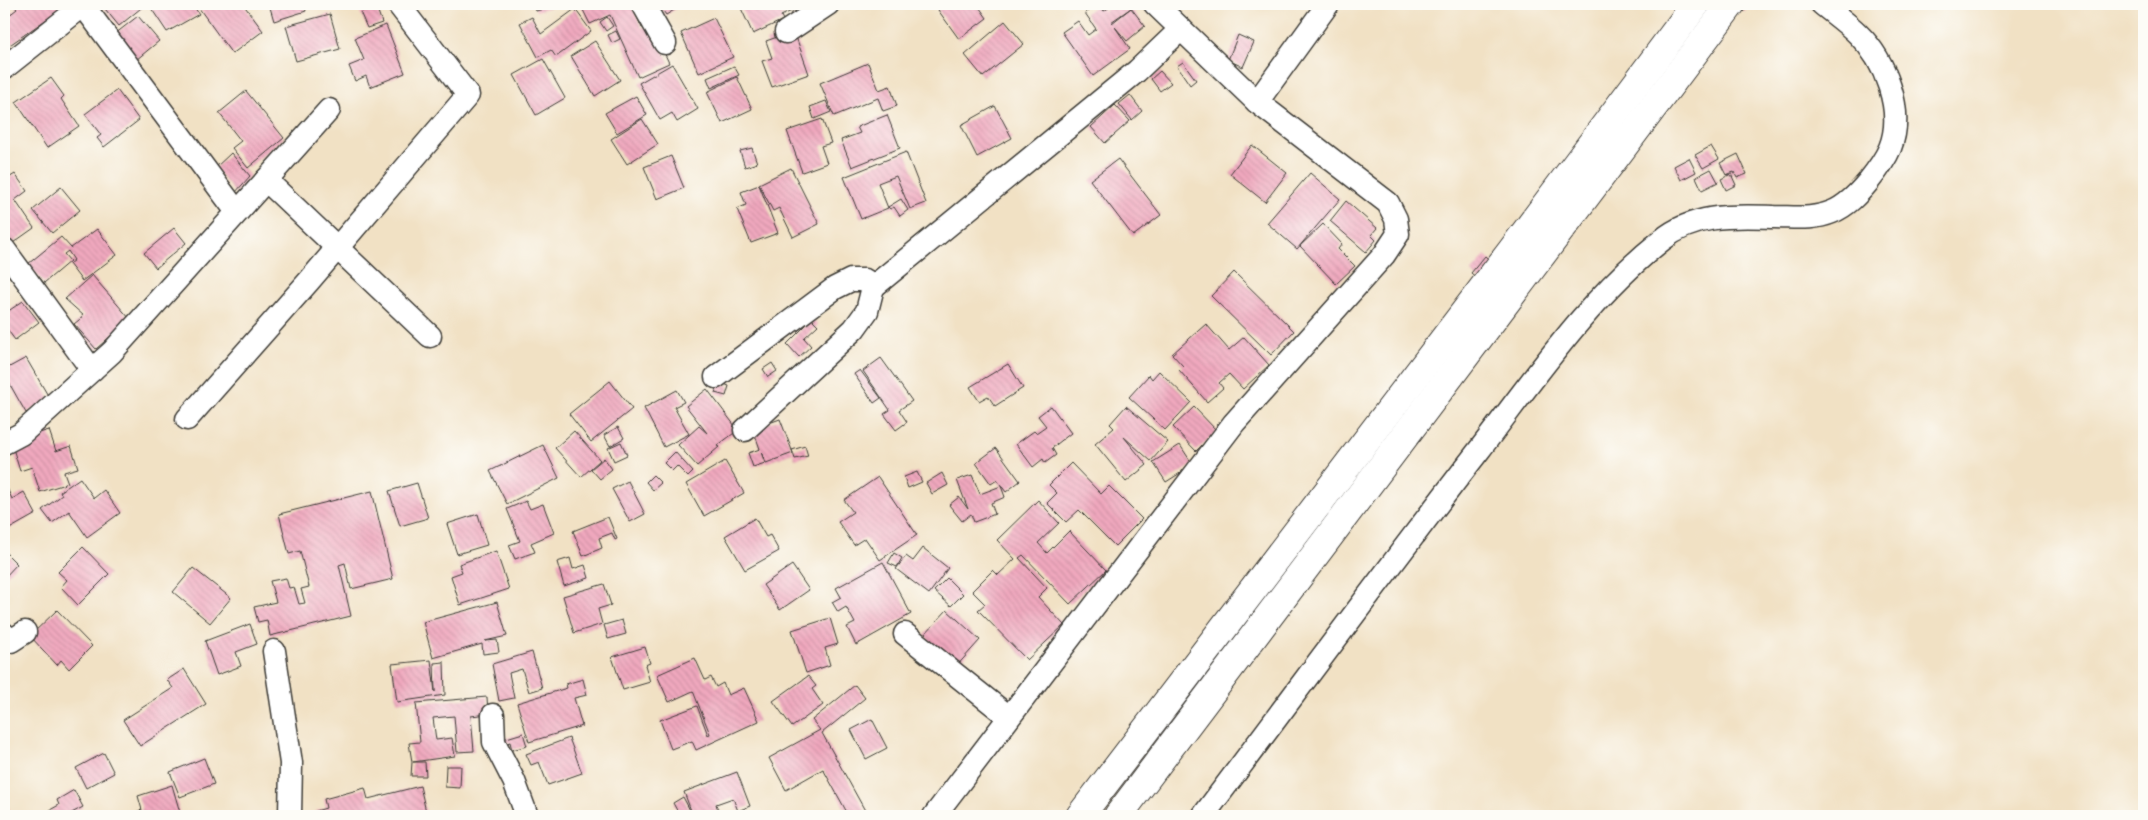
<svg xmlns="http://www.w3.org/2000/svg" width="2148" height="820" font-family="'Gentium Book Plus',serif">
  <defs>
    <pattern id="building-back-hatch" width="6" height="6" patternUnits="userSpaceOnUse" patternTransform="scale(1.25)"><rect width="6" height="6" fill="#f0a8be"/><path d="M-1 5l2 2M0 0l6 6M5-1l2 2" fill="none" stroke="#cd90a3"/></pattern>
  </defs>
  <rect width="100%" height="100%" fill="#fdfcf7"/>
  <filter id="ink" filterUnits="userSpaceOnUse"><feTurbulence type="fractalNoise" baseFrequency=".02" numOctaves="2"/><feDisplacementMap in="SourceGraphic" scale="10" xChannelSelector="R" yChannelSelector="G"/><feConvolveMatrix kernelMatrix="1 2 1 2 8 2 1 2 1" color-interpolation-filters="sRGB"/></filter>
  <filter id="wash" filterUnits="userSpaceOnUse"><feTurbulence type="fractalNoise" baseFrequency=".0096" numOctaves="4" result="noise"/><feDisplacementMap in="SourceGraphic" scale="20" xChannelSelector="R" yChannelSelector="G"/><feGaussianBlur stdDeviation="1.12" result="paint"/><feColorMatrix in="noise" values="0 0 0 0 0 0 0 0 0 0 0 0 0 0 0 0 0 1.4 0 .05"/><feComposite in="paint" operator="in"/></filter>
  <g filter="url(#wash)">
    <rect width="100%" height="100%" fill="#f1e1c4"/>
    <g id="blocks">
      <g fill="url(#building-back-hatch)">
        <polygon points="13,4 62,4 64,7 4,49 4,9 8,16 17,9"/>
        <polygon points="101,4 146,4 119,26"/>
        <polygon points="156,4 192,4 199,14 167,32 151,8"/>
        <polygon points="196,4 243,4 263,31 232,54"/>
        <polygon points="269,4 304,4 306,11 274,21"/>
        <polygon points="534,4 550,4 551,7 536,11"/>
        <polygon points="580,4 619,4 621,8 631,4 642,28 651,24 669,63 638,77 610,15 590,24"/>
        <polygon points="658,4 684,4 666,15"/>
        <polygon points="739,4 804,4 804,5 781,16 783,20 753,34"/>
        <polygon points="945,4 977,4 987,18 959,39 938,10"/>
        <polygon points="1099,4 1104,11 1114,4 1128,4 1131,8 1111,22 1112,23 1131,8 1145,26 1127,41 1115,27 1130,49 1093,76 1062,32 1078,21 1088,35 1096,29 1085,13"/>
        <polygon points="1736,4 1751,4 1744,12"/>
        <polygon points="1791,4 1802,4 1798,9"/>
        <polygon points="376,6 382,23 367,28 360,12"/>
        <polygon points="575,9 591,31 556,57 551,50 538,57 520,23 532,17 541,34"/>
        <polygon points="330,14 340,49 296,61 286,26"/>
        <polygon points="138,16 159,41 136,60 115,34"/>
        <polygon points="607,17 613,26 606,31 600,22"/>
        <polygon points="714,18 733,57 699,73 681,33"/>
        <polygon points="1005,21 1024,44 983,77 965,55"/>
        <polygon points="386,25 405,73 370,87 366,76 355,81 349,66 364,60 355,38"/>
        <polygon points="616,31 620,39 612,43 608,35"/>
        <polygon points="794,31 809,74 772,87 762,61 772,58 766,41"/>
        <polygon points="1238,35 1254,42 1243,67 1228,60"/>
        <polygon points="595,41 620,80 595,96 571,56"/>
        <polygon points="543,59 565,98 536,115 514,75"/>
        <polygon points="1183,62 1196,80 1190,85 1177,66"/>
        <polygon points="868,63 879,90 890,86 897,106 883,111 878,98 834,116 820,83"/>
        <polygon points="672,64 698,109 677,122 672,113 660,120 639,83"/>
        <polygon points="734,66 739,75 711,88 707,78"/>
        <polygon points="1160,71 1171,83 1160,91 1151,79"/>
        <polygon points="737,77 752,109 722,123 707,92"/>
        <polygon points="51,78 64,96 61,99 79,126 47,148 16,102"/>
        <polygon points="117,90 139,120 104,147 97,138 101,135 85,114"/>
        <polygon points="246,91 284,138 248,168 232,148 241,141 219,113"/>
        <polygon points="1130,95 1142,111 1132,120 1119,104"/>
        <polygon points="636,96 647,115 617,133 605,113"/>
        <polygon points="826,101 831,112 814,119 810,107"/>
        <polygon points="1115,105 1130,121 1105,143 1091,127"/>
        <polygon points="995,106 1012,138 977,157 961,125"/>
        <polygon points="887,115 900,148 852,167 841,140 860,133 857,127"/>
        <polygon points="642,119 658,144 627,164 611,139"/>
        <polygon points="822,119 831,143 821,146 827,163 802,172 787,131"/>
        <polygon points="1252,145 1287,173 1265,202 1230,174"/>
        <polygon points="1711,146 1719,159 1703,168 1695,155"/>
        <polygon points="752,148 757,163 745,167 740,151"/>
        <polygon points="906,152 926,203 910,209 896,176 878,183 888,208 861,219 844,177"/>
        <polygon points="231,153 250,176 235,193 215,168"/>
        <polygon points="1738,154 1747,174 1737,178 1734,172 1726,175 1720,163"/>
        <polygon points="671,156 684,188 657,199 644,167"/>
        <polygon points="1689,158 1696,172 1681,180 1674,166"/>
        <polygon points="1118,159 1161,215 1133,236 1090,180"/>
        <polygon points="791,168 819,224 793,237 779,208 773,211 759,184"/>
        <polygon points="1711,169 1718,182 1702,190 1696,177"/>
        <polygon points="1310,173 1340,199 1297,249 1267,223"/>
        <polygon points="15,174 27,191 15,200 34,228 10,245 4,236 4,181"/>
        <polygon points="1731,174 1736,185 1726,190 1721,179"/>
        <polygon points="759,185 778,233 751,243 737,209 746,205 741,192"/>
        <polygon points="61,187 80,210 52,233 33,210"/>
        <polygon points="901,199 908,210 900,216 894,207 890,209 888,207"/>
        <polygon points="1346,201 1377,228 1371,235 1376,240 1366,252 1330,221"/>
        <polygon points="1323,224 1342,244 1338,249 1355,266 1336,284 1300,246"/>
        <polygon points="174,228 186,243 156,268 144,253"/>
        <polygon points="97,229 117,255 82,281 69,264 74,260 68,251 64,254 70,261 44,283 28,264 61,237 71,248"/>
        <polygon points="1485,256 1504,273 1490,289 1471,273"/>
        <polygon points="1234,272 1294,331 1271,355 1211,296"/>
        <polygon points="92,275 130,319 96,349 74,324 84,316 65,299"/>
        <polygon points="23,301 39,322 15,340 4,325 4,314"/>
        <polygon points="812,319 818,325 804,338 811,346 799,357 787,344"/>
        <polygon points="1206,324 1229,350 1244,337 1269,365 1243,389 1229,374 1219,383 1223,388 1207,402 1179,370 1183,366 1172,354"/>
        <polygon points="26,358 50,399 26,413 4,374 4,370"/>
        <polygon points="881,358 912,401 899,410 907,422 896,430 884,414 890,410 863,371"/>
        <polygon points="772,363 777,371 768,377 763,369"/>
        <polygon points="1008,364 1023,388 995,406 988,396 979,401 970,387"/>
        <polygon points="860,370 881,398 874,403 854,374"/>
        <polygon points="1159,371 1191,402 1165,430 1129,397 1149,375 1152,379"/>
        <polygon points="610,381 632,409 591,442 569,414"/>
        <polygon points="719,382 729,386 726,396 715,393"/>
        <polygon points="707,389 738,430 717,446 719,447 697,466 678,445 699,426 707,433 686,406"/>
        <polygon points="677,390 684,402 674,407 689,434 664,447 644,408"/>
        <polygon points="1051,406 1071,433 1052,448 1056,455 1045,463 1043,459 1033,467 1016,444 1034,431 1036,433 1046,426 1038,416"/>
        <polygon points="1126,406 1168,442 1151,461 1124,437 1147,465 1126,482 1095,444 1114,428 1110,424"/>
        <polygon points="1194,407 1217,431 1196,451 1173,427"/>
        <polygon points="780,419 793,453 766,463 761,452 765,463 753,467 748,453 760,449 753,429"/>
        <polygon points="618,427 624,438 610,446 604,435"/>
        <polygon points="49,430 56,451 71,446 78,468 64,472 68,483 40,492 32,467 20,471 11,442"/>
        <polygon points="574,431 600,460 581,477 555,448"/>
        <polygon points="621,442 627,455 614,461 608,448"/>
        <polygon points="543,445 559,478 507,504 490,471"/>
        <polygon points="1180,445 1193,465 1166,482 1153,462"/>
        <polygon points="805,446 808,456 795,459 792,450"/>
        <polygon points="996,448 1020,481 1006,492 997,480 991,484 976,463"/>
        <polygon points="675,452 693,472 688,477 677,466 672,471 664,463"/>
        <polygon points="604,458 612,469 600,479 591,469"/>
        <polygon points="725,461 744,493 704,516 686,484"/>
        <polygon points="1071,463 1101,494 1109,486 1142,519 1115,546 1079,510 1066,522 1047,503 1057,493 1049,485"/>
        <polygon points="917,472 922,482 908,488 904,477"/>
        <polygon points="942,473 948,485 932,494 926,483"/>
        <polygon points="653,475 661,483 653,490 646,482"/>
        <polygon points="972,475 980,494 1001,486 1005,497 991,503 995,514 974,522 971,514 962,521 949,505 959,497 968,509 957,480"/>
        <polygon points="878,477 917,535 880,560 865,538 854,545 838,522 853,512 844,500"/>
        <polygon points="80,478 94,498 104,490 120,513 87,537 69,511 52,523 42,510 62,495 60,492"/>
        <polygon points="628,481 645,514 630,522 612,489"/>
        <polygon points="417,483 428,518 400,526 389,491"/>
        <polygon points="7,488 12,499 24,492 36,514 4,532 4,490"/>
        <polygon points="372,491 393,579 351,589 345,563 339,565 351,616 270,636 267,620 258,622 254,607 276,602 270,581 286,578 289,588 294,587 299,604 305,603 301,589 309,587 300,551 289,554 279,514"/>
        <polygon points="1038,500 1059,523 1038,543 1047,553 1069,531 1106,570 1070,604 1023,555 1019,558 1047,588 1038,597 1064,625 1027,660 978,610 985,604 972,591 993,570 998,575 1015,559 997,540"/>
        <polygon points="526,501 530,509 543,504 554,533 531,543 535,552 515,559 509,545 520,541 507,509"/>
        <polygon points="478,514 487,545 457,554 447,524"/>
        <polygon points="608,517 617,539 615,540 612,533 599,538 602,548 583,556 573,531"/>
        <polygon points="755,518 766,537 770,535 779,551 745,570 725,536"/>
        <polygon points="83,547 109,574 78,605 61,587 67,580 58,572"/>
        <polygon points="923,548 948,568 929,594 896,569 906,556 913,561"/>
        <polygon points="4,551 17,564 4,578"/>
        <polygon points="496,551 509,589 460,605 451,576 462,572 459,564"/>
        <polygon points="894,553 902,558 897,567 888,563"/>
        <polygon points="570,558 573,569 585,565 589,578 564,586 557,562"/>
        <polygon points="883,562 911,614 856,645 847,627 855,623 846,607 838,612 832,602 841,597 836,588"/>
        <polygon points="792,565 809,590 780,610 763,585"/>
        <polygon points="193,568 231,598 210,623 173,592"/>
        <polygon points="947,578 963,594 951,606 934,591"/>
        <polygon points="604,584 611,605 598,609 602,624 574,633 563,596"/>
        <polygon points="497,602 507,636 485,641 497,640 499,652 483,654 482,644 433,658 423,622"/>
        <polygon points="57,610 92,646 69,669 61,660 57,665 30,636"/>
        <polygon points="947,610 980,640 954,669 924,635"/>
        <polygon points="830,618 838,644 825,648 830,665 806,673 792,630"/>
        <polygon points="622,620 626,634 608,639 604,625"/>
        <polygon points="250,624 257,644 236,652 241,666 217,675 205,641"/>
        <polygon points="645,647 650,663 645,665 650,682 623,690 612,657"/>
        <polygon points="532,652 542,688 529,692 522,669 509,673 514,698 499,701 492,664"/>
        <polygon points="695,658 705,680 711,677 716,687 723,683 728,695 744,688 759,721 696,750 692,741 671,749 660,720 697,706 708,735 710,734 693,691 669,702 657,675"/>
        <polygon points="431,660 435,692 434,663 444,662 445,695 397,702 392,664"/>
        <polygon points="184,669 206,704 140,746 123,720 173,688 167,680"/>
        <polygon points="808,676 816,686 812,689 823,705 792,727 773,701"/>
        <polygon points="583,679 587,695 574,698 582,726 529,742 517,703 567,688 566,684"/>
        <polygon points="855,685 865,698 822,733 868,816 849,816 823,769 786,790 769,758 820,730 812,720"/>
        <polygon points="487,697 488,714 471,716 474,751 457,752 454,716 433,718 436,740 452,738 455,756 413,762 425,762 426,776 411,776 412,762 409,743 420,742 416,703"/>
        <polygon points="872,719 887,748 866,759 851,730"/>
        <polygon points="523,733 527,746 512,750 510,742 501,745 500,740"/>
        <polygon points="569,738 582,773 548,785 539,762 531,765 526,754"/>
        <polygon points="104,753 114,773 86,788 76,768"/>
        <polygon points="204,758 214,784 180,797 170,772"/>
        <polygon points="446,766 461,766 460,788 445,787"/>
        <polygon points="737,772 750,806 738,811 733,798 716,804 720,816 680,816 673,803 683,797 693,816 684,792"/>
        <polygon points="172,785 181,816 122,816 142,810 138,796"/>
        <polygon points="420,786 427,816 317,816 316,811 326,808 324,799 365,788 368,799"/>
        <polygon points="74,790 83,807 66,816 53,816 50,810 59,805 57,800"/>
        <polygon points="4,796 12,816 4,816"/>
      </g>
    </g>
  </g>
  <g filter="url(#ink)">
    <use href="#blocks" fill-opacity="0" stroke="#3c3a35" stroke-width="1"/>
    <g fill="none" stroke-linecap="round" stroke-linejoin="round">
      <g stroke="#3c3a35" stroke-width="25">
        <g id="minor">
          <polyline points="643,4 665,43"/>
          <polyline points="83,5 237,212"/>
          <polyline points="786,32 828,4"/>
          <polyline points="4,68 85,4"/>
          <polyline points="1257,102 1328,4"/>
          <polyline points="266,180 430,336"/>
          <polyline points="4,249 92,370"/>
          <polyline points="873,287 1137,71 1181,29"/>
          <polyline points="716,377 835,288 851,280 865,280 873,287 867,311 854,329 745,430"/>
          <polyline points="187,419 309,281 468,95 398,4"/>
          <polyline points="4,443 21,434 112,352 329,110"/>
          <polyline points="4,634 11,641 25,632"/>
          <polyline points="905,634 1009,717"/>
          <polyline points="274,651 291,763 290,816"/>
          <polyline points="493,715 494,742 514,781 527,816"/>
          <polyline points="934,816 1234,423 1384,255 1398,234 1396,219 1388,203 1257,102 1155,4"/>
          <path d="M 1203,816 C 1295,694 1386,570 1480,449 C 1536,376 1589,298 1662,240 C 1695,213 1734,216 1774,217 C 1794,217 1813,220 1832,212 C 1847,206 1858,194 1868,182 C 1876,172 1885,160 1890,148 C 1905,111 1885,60 1858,34 C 1847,23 1834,14 1822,4"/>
        </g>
      </g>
      <g stroke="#3c3a35" stroke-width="30">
        <g id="highway">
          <polyline points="1080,816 1512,250 1696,4"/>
          <polyline points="1118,816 1731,4"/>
        </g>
      </g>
      <use href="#minor" stroke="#fff" stroke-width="22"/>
      <use href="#highway" stroke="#fff" stroke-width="28"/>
    </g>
  </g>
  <rect width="2148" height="820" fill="none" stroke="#fdfcf7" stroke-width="20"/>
</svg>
